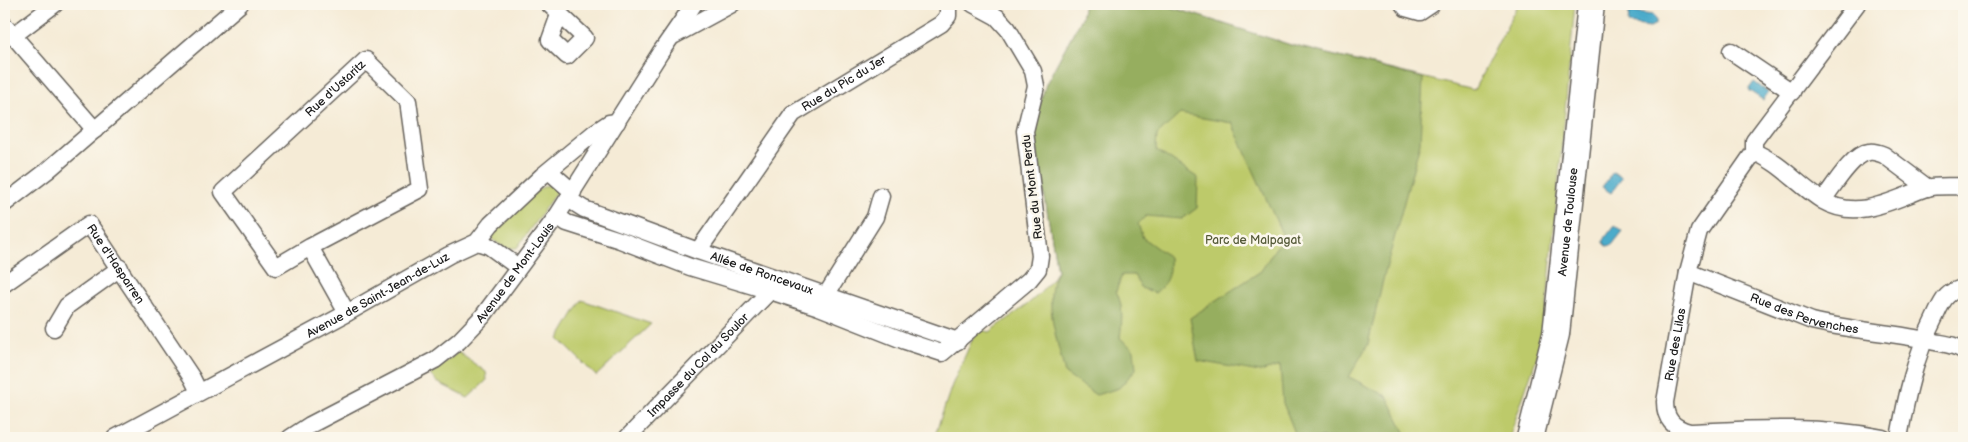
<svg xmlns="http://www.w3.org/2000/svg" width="1968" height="442" font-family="'Balsamiq Sans',sans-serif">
  <rect width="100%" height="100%" fill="#fbf7ec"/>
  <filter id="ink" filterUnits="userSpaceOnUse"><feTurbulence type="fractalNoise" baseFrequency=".02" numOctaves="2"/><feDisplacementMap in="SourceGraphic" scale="10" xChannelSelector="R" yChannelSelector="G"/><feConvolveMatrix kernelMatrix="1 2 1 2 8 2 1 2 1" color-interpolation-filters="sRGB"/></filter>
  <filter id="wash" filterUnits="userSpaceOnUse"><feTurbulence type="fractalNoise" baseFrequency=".0096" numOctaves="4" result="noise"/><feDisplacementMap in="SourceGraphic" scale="20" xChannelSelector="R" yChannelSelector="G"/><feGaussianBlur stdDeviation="1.12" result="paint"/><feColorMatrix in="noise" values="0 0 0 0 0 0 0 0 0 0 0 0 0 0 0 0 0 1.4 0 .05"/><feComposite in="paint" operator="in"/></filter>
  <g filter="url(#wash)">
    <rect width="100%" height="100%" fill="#f5ebd6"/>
    <g fill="#bdca6b" stroke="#6c7344">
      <path d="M 1084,4 L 1161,4 L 1291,45 L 1474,90 L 1518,4 L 1575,4 L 1544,336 L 1509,438 L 934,438 L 952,385 L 977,329 L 990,332 C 1013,314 1044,297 1057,270 L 1033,126 L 1046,84 L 1081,18 Z"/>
      <polygon points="550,184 557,191 517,248 505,248 493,240 492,233 532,192"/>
      <polygon points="582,300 651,324 596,376 559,339"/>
      <polygon points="458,352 486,372 487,380 468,398 437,382 430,375"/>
    </g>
    <path fill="#96ae5f" stroke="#59653e" d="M 1084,4 L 1161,4 L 1291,45 L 1423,78 L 1420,143 L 1383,280 L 1368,344 L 1349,377 L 1387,396 L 1408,438 L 1297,438 L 1283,403 L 1280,366 L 1260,372 L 1198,361 L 1190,318 L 1261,271 L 1283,236 L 1232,123 L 1180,114 L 1157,135 L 1156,150 L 1198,178 L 1197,208 L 1182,219 L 1146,216 L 1138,224 L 1143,238 L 1169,257 C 1170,274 1168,282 1155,293 L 1141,288 L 1134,275 L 1122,275 L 1116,291 C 1124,307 1122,320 1120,338 L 1134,350 L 1136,369 L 1119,388 L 1096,395 L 1065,374 C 1058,341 1042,302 1057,270 L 1033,126 L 1046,84 L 1081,18 Z"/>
    <g fill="#4babca" stroke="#346473">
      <polygon points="1629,12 1653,15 1656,19 1656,24 1650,27 1628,24"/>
      <polygon points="1754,82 1767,91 1768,93 1763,100 1748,90"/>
      <polygon points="1613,172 1622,178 1611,193 1602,187"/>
      <polygon points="1615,225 1623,231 1612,245 1607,246 1604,243 1604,239"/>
    </g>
  </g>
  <g filter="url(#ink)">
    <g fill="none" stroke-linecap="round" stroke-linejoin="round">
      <g stroke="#68645d" stroke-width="19">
        <g id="minor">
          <polyline points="549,4 585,38 567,56 550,40 559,15"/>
          <polyline points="1403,4 1406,8 1420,12 1432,4"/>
          <polyline points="4,25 95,130"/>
          <polyline points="675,35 732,4"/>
          <polyline points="13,36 55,4"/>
          <polyline points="1731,51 1792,92"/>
          <polyline points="1754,152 1754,141 1857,4"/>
          <polyline points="549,171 573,192"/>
          <path id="s1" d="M 568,199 L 584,209 L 698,251 L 958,341"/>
          <path d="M 1823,200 C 1833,187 1852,154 1869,152 C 1874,151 1879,153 1884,155 L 1928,188"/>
          <polyline points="4,204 47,171 240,4"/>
          <polyline points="557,216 567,223 620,240 690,267 770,291 819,307 905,341 942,353 1029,280 1038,269 1040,256 1025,131 1036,86 1033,71 1008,29 997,17 973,4"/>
          <polyline points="477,242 489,246 518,267"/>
          <path id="s2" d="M 310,247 L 276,267 L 223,192 L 366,60 L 408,101 L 420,189 L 310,247 L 347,313"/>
          <path id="s3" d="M 698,251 L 793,114 L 941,24 L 948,16 L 948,4"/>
          <path id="s4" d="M 1688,272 L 1812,321 C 1852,331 1894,332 1935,342 C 1945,344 1956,345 1964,351"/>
          <path id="s5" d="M 4,284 L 89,224 L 192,378 L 199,392"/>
          <polyline points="821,303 875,217 881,196"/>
          <polyline points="54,328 67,306 120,268"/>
          <path id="s6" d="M 115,438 L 347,313 L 449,255 L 477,242 L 491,224 L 542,176 L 594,133 L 609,123 L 617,122"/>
          <path id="s7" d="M 290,438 L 310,425 L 435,360 L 459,341 L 483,316 L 557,216 L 660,53 L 694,4"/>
          <path id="s8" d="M 627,438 L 770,291"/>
          <path id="s9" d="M 1883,438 C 1819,425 1755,429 1690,432 C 1673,428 1665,419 1665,402 L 1688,272 L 1699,231 L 1754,152 C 1781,163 1799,186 1823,201 C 1858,221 1892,200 1926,188 C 1937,185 1953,187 1964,186"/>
          <path d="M 1899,438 C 1906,398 1915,356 1934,319 C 1938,311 1941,302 1947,296 C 1952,291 1958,289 1964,288"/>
        </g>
      </g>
      <g stroke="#68645d" stroke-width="29">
        <g id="primary">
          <path id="s10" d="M 1530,438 L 1556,334 L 1591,4"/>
        </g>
      </g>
      <use href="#minor" stroke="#fff" stroke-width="16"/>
      <use href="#primary" stroke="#fff" stroke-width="26"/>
    </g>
  </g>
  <g text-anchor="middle" stroke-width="5" stroke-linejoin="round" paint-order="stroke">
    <g font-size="12" fill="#1c1c1c" stroke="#fbf7ec">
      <text dy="4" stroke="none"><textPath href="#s3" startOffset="226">Rue du Pic du Jer</textPath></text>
      <text dy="4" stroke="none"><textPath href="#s2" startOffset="284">Rue d'Ustaritz</textPath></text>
      <text transform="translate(1032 187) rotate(-97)" y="4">Rue du Mont Perdu</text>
      <text dy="4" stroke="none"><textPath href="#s10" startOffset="220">Avenue de Toulouse</textPath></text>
      <text dy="4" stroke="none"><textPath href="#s5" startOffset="152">Rue d'Hasparren</textPath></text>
      <text dy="4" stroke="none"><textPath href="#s7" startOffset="284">Avenue de Mont-Louis</textPath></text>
      <text dy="4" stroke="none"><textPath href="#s1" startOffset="208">Allée de Roncevaux</textPath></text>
      <text dy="4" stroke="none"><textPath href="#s6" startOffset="299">Avenue de Saint-Jean-de-Luz</textPath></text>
      <text dy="4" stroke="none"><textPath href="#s4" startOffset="124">Rue des Pervenches</textPath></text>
      <text dy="4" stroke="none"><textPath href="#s9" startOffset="295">Rue des Lilas</textPath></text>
      <text dy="4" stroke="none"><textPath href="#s8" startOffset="102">Impasse du Col du Soulor</textPath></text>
    </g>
    <g font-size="12" fill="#545938" stroke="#fbf7ec">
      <text x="1253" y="244">Parc de Malpagat</text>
    </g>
  </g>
  <rect width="1968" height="442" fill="none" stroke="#fbf7ec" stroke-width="20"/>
</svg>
